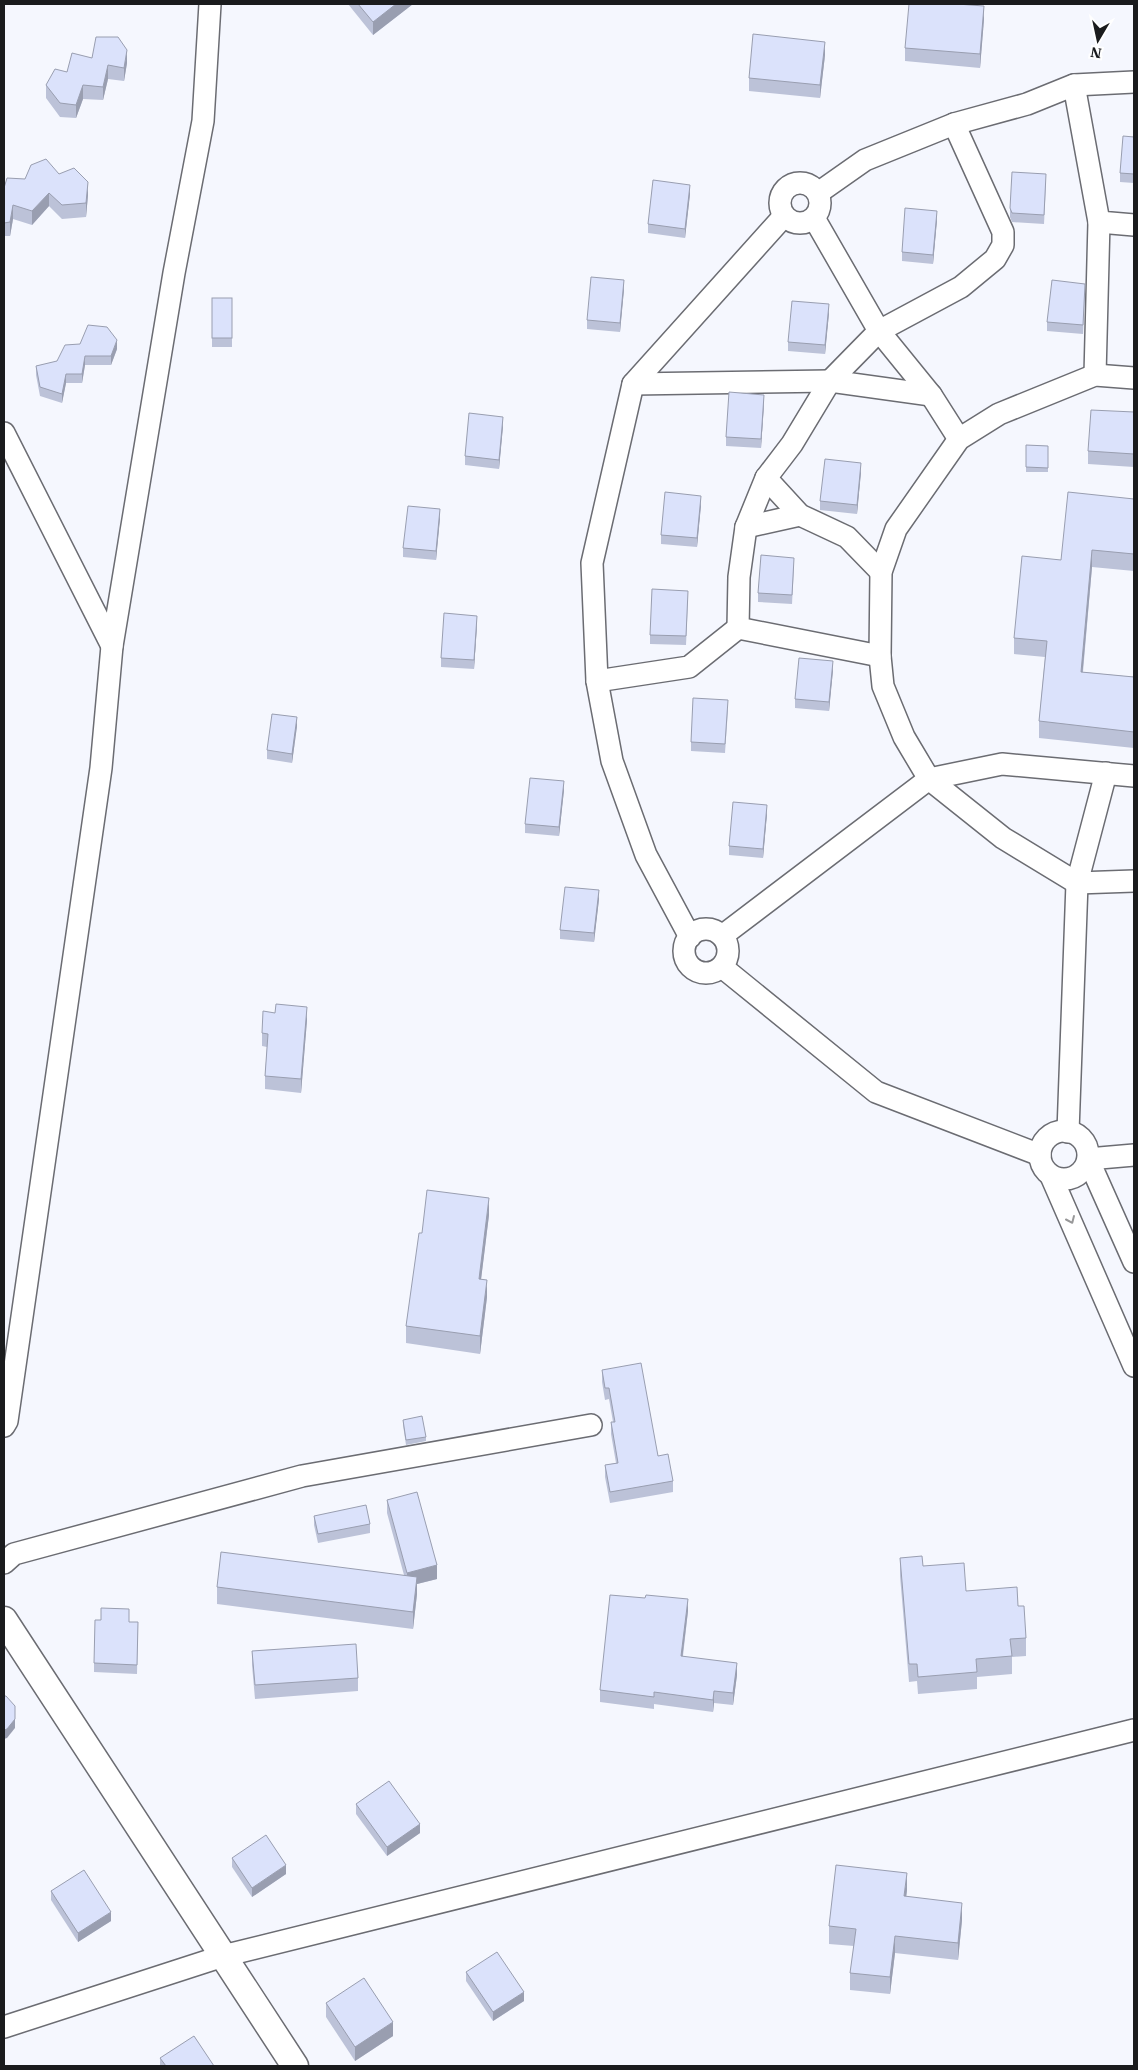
<svg xmlns="http://www.w3.org/2000/svg" width="1138" height="2070" font-family="'IBM Plex Serif',serif">
  <rect width="100%" height="100%" fill="#f5f7fe"/>
  <g fill="none" stroke-linecap="round" stroke-linejoin="round">
    <g stroke="#6b6c72" stroke-width="24">
      <g id="minor">
        <polyline points="1074,85 1099,222 1134,225"/>
        <circle cx="800" cy="203" r="20"/>
        <polyline points="818,193 865,160 954,124 1027,104 1074,85 1134,82"/>
        <polyline points="814,218 879,331 931,395 959,439"/>
        <polyline points="1095,375 1099,222"/>
        <polyline points="1134,378 1095,375 999,414 959,439 896,529 881,572 880,656 883,686 904,737 929,779 1003,838 1077,883 1134,881"/>
        <polyline points="830,381 792,444 766,478 800,515 847,537 881,572"/>
        <polyline points="633,384 830,381"/>
        <polyline points="931,395 830,381 879,331 961,287 995,259 1003,245 1003,232 954,124"/>
        <polyline points="4,433 112,646"/>
        <polyline points="766,478 746,527 739,577 738,628 880,656"/>
        <polyline points="746,527 800,515"/>
        <polyline points="597,681 689,667 738,628"/>
        <circle cx="706" cy="951" r="22"/>
        <polyline points="722,936 929,779 1002,764 1134,776"/>
        <polyline points="690,937 646,855 612,761 597,681 592,563 633,384 784,216"/>
        <polyline points="722,967 876,1092 1040,1155"/>
        <circle cx="1064" cy="1155" r="24"/>
        <polyline points="1068,1132 1077,883 1106,773"/>
        <polyline points="1134,1155 1088,1159 1134,1262"/>
        <polyline points="1051,1176 1134,1366"/>
        <polyline points="4,1426 7,1421 101,768 112,646 174,273 203,121 210,4"/>
        <polyline points="4,1563 14,1554 302,1476 591,1425"/>
        <polyline points="4,2027 223,1956 1134,1730"/>
      </g>
    </g>
    <g stroke="#6b6c72" stroke-width="29">
      <polyline id="tertiary" points="4,1620 295,2066"/>
    </g>
    <use href="#minor" stroke="#fff" stroke-width="21"/>
    <use href="#tertiary" stroke="#fff" stroke-width="26"/>
  </g>
  <g fill="#bcc2d8">
    <polygon points="348,4 413,4 373,35"/>
    <polygon points="984,19 980,68 905,61 905,48"/>
    <polygon points="825,55 820,98 749,91 749,78"/>
    <polygon points="92,58 127,63 124,81 108,79 103,100 83,99 76,118 60,117 46,98 46,85"/>
    <polygon points="1134,137 1134,183 1120,182 1120,173"/>
    <polygon points="59,174 88,195 86,217 62,219 49,206 32,225 13,219 10,236 4,236 4,188 25,179"/>
    <polygon points="1046,183 1044,224 1012,222 1010,217 1010,208"/>
    <polygon points="690,194 685,238 648,233 648,224"/>
    <polygon points="937,220 933,264 902,261 902,252"/>
    <polygon points="624,289 620,332 587,329 587,320"/>
    <polygon points="1085,293 1083,334 1047,331 1047,322"/>
    <rect x="212" y="298" width="20" height="49"/>
    <polygon points="829,313 825,354 788,351 788,342"/>
    <polygon points="117,349 111,365 85,365 82,383 66,383 62,403 40,396 36,375 36,366"/>
    <polygon points="764,404 761,448 726,446 726,437"/>
    <polygon points="1134,412 1134,467 1088,464 1088,451"/>
    <polygon points="503,426 499,469 465,465 465,456"/>
    <polygon points="1026,445 1048,446 1048,472 1026,472"/>
    <polygon points="861,472 857,514 820,510 820,501"/>
    <polygon points="1134,499 1134,571 1092,567 1083,672 1134,677 1134,748 1039,738 1039,721 1045,657 1014,654 1014,638 1061,560"/>
    <polygon points="701,505 697,547 661,544 661,535"/>
    <polygon points="440,518 436,560 403,557 403,548"/>
    <polygon points="794,567 792,604 758,602 758,593"/>
    <polygon points="688,600 686,645 650,644 650,635"/>
    <polygon points="477,625 474,669 441,667 441,658"/>
    <polygon points="833,670 829,711 795,708 795,699"/>
    <polygon points="728,709 725,753 691,751 691,742"/>
    <polygon points="297,726 292,763 267,759 267,750"/>
    <polygon points="564,790 559,836 525,833 525,824"/>
    <polygon points="767,814 763,858 729,855 729,846"/>
    <polygon points="599,899 594,942 560,939 560,930"/>
    <polygon points="275,1013 307,1020 301,1093 265,1089 265,1076 267,1047 262,1046 262,1033"/>
    <polygon points="489,1215 481,1279 487,1297 480,1354 406,1343 406,1326 422,1233"/>
    <polygon points="602,1370 658,1456 673,1481 673,1492 610,1503 605,1477 605,1465 616,1463 611,1434 611,1422 613,1422 609,1399 605,1400 602,1382"/>
    <polygon points="403,1420 426,1437 426,1441 406,1445 403,1425"/>
    <polygon points="387,1500 437,1579 417,1584 417,1594 413,1629 217,1604 217,1587 404,1575 387,1513"/>
    <polygon points="314,1516 370,1524 370,1533 318,1543 314,1525"/>
    <polygon points="900,1558 923,1566 966,1591 1018,1606 1026,1638 1026,1656 1012,1657 1012,1674 977,1677 977,1689 918,1694 917,1681 909,1682 900,1576"/>
    <polygon points="688,1611 683,1656 737,1675 733,1705 714,1703 713,1712 654,1704 654,1709 600,1702 600,1690"/>
    <polygon points="129,1622 138,1622 137,1674 94,1672 94,1663"/>
    <polygon points="252,1651 358,1678 358,1691 255,1699 252,1665"/>
    <polygon points="356,1804 420,1833 387,1856 356,1814"/>
    <polygon points="232,1858 286,1874 252,1897 232,1867"/>
    <polygon points="907,1890 906,1897 962,1920 958,1960 895,1953 890,1994 850,1990 850,1973 854,1946 829,1944 829,1926"/>
    <polygon points="51,1891 111,1921 78,1942 51,1900"/>
    <polygon points="466,1972 524,2001 493,2021 466,1981"/>
    <polygon points="326,2003 393,2036 355,2061 326,2017"/>
    <polygon points="160,2058 214,2066 160,2066"/>
  </g>
  <g fill="#999eb0">
    <polygon points="396,4 413,4 373,35 373,22"/>
    <polygon points="984,6 984,19 980,68 980,54"/>
    <polygon points="825,42 825,55 820,98 820,85"/>
    <polygon points="127,50 127,63 124,81 124,68"/>
    <polygon points="108,65 108,79 103,100 103,87"/>
    <polygon points="83,85 83,99 76,118 76,105"/>
    <polygon points="88,182 88,195 86,217 86,203"/>
    <polygon points="690,185 690,194 685,238 685,229"/>
    <polygon points="49,193 49,206 32,225 32,211"/>
    <polygon points="13,205 13,219 10,236 10,222"/>
    <polygon points="937,211 937,220 933,264 933,255"/>
    <polygon points="624,280 624,289 620,332 620,323"/>
    <polygon points="829,304 829,313 825,354 825,345"/>
    <polygon points="117,340 117,349 111,365 111,356"/>
    <polygon points="85,356 85,365 82,383 82,374"/>
    <polygon points="66,374 66,383 62,403 62,394"/>
    <polygon points="764,395 764,404 761,448 761,439"/>
    <polygon points="503,417 503,426 499,469 499,460"/>
    <polygon points="861,463 861,472 857,514 857,505"/>
    <polygon points="701,496 701,505 697,547 697,538"/>
    <polygon points="440,509 440,518 436,560 436,551"/>
    <polygon points="1092,550 1092,567 1081,689 1081,672"/>
    <polygon points="477,616 477,625 474,669 474,660"/>
    <polygon points="833,661 833,670 829,711 829,702"/>
    <polygon points="297,717 297,726 292,763 292,754"/>
    <polygon points="564,781 564,790 559,836 559,827"/>
    <polygon points="767,805 767,814 763,858 763,849"/>
    <polygon points="599,890 599,899 594,942 594,933"/>
    <polygon points="307,1007 307,1020 301,1093 301,1079"/>
    <polygon points="489,1198 489,1215 479,1296 479,1279"/>
    <polygon points="487,1280 487,1297 480,1354 480,1336"/>
    <polygon points="437,1565 437,1579 417,1584 417,1594 413,1629 413,1612 407,1587 407,1573"/>
    <polygon points="688,1599 688,1611 681,1668 681,1656"/>
    <polygon points="737,1663 737,1675 733,1705 733,1693"/>
    <polygon points="714,1691 714,1703 713,1712 713,1700"/>
    <polygon points="15,1719 15,1728 7,1738 4,1739 4,1730"/>
    <polygon points="420,1824 420,1833 387,1856 387,1847"/>
    <polygon points="286,1865 286,1874 252,1897 252,1888"/>
    <polygon points="907,1873 907,1890 904,1914 904,1896"/>
    <polygon points="962,1903 962,1920 958,1960 958,1943"/>
    <polygon points="111,1912 111,1921 78,1942 78,1933"/>
    <polygon points="895,1936 895,1953 890,1994 890,1977"/>
    <polygon points="524,1992 524,2001 493,2021 493,2012"/>
    <polygon points="393,2022 393,2036 355,2061 355,2047"/>
  </g>
  <g fill="#dbe2fb" stroke="#999eb0">
    <polygon points="358,4 396,4 373,22"/>
    <polygon points="909,4 957,4 984,6 980,54 905,48"/>
    <polygon points="753,34 825,42 820,85 749,78"/>
    <polygon points="96,37 118,37 127,50 124,68 108,65 103,87 83,85 76,105 60,103 46,85 55,69 67,72 72,53 92,58"/>
    <polygon points="1123,136 1134,137 1134,174 1120,173"/>
    <polygon points="46,159 59,174 74,168 88,182 86,203 62,205 49,193 32,211 13,205 10,222 4,223 4,188 7,178 25,179 31,165"/>
    <polygon points="1012,172 1046,174 1044,215 1012,213 1010,208"/>
    <polygon points="653,180 690,185 685,229 648,224"/>
    <polygon points="905,208 937,211 933,255 902,252"/>
    <polygon points="591,277 624,280 620,323 587,320"/>
    <polygon points="1052,280 1085,284 1083,325 1047,322"/>
    <rect x="212" y="298" width="20" height="40"/>
    <polygon points="792,301 829,304 825,345 788,342"/>
    <polygon points="88,325 107,327 117,340 111,356 85,356 82,374 66,374 62,394 40,387 36,366 57,361 65,345 80,344"/>
    <polygon points="729,392 764,395 761,439 726,437"/>
    <polygon points="1091,410 1134,412 1134,454 1088,451"/>
    <polygon points="469,413 503,417 499,460 465,456"/>
    <polygon points="1026,445 1048,446 1048,468 1026,467"/>
    <polygon points="825,459 861,463 857,505 820,501"/>
    <polygon points="665,492 701,496 697,538 661,535"/>
    <polygon points="1068,492 1134,499 1134,554 1092,550 1081,672 1134,677 1134,732 1039,721 1047,641 1014,638 1022,556 1061,560"/>
    <polygon points="408,506 440,509 436,551 403,548"/>
    <polygon points="761,555 794,558 792,595 758,593"/>
    <polygon points="652,589 688,591 686,636 650,635"/>
    <polygon points="444,613 477,616 474,660 441,658"/>
    <polygon points="799,658 833,661 829,702 795,699"/>
    <polygon points="693,698 728,700 725,744 691,742"/>
    <polygon points="272,714 297,717 292,754 267,750"/>
    <polygon points="530,778 564,781 559,827 525,824"/>
    <polygon points="733,802 767,805 763,849 729,846"/>
    <polygon points="565,887 599,890 594,933 560,930"/>
    <polygon points="276,1004 307,1007 301,1079 265,1076 268,1034 262,1033 263,1011 275,1013"/>
    <polygon points="427,1190 489,1198 479,1279 487,1280 480,1336 406,1326 419,1233 422,1233"/>
    <polygon points="641,1363 658,1456 668,1454 673,1481 610,1492 605,1465 618,1463 611,1422 615,1422 609,1388 605,1388 602,1370"/>
    <polygon points="422,1416 426,1437 406,1440 403,1420"/>
    <polygon points="417,1492 437,1565 407,1573 387,1500"/>
    <polygon points="366,1505 370,1524 318,1534 314,1516"/>
    <polygon points="221,1552 417,1577 413,1612 217,1587"/>
    <polygon points="922,1556 923,1566 964,1563 966,1591 1017,1587 1018,1606 1024,1606 1026,1638 1010,1639 1012,1656 976,1659 977,1672 918,1677 917,1664 909,1664 900,1558"/>
    <polygon points="610,1595 645,1598 646,1595 688,1599 681,1656 737,1663 733,1693 714,1691 713,1700 654,1692 654,1697 600,1690"/>
    <polygon points="101,1608 129,1609 129,1622 138,1622 137,1665 94,1663 95,1620 101,1620"/>
    <polygon points="356,1644 358,1678 255,1685 252,1651"/>
    <polygon points="4,1696 6,1696 15,1706 15,1719 7,1729 4,1730"/>
    <polygon points="389,1781 420,1824 387,1847 356,1804"/>
    <polygon points="266,1835 286,1865 252,1888 232,1858"/>
    <polygon points="836,1865 907,1873 904,1896 962,1903 958,1943 895,1936 890,1977 850,1973 856,1929 829,1926"/>
    <polygon points="84,1870 111,1912 78,1933 51,1891"/>
    <polygon points="497,1952 524,1992 493,2012 466,1972"/>
    <polygon points="364,1978 393,2022 355,2047 326,2003"/>
    <polygon points="194,2036 214,2066 166,2066 160,2058"/>
  </g>
  <defs><path id="oneway-chevron" d="M-2-3.5L2.5 0L-2 3.5" fill="none" stroke-width="1.6" stroke-linecap="round" stroke-linejoin="round" transform="scale(1.25)"/></defs>
  <use stroke="#989899" href="#oneway-chevron" transform="translate(1071 1220) rotate(66)"/>
  <rect width="1138" height="2070" fill="none" stroke="#1a1b1d" stroke-width="10"/>
  <g transform="translate(1098 40) rotate(189)" stroke="#ffffff" stroke-width="4" paint-order="stroke">
  <path d="M0-4L9 19L0 12L-9 19Z" fill="#1a1b1d"/>
  <text y="-8" font-size="14" font-weight="bold" text-anchor="middle" fill="#1a1b1d">N</text>
  </g>
</svg>
